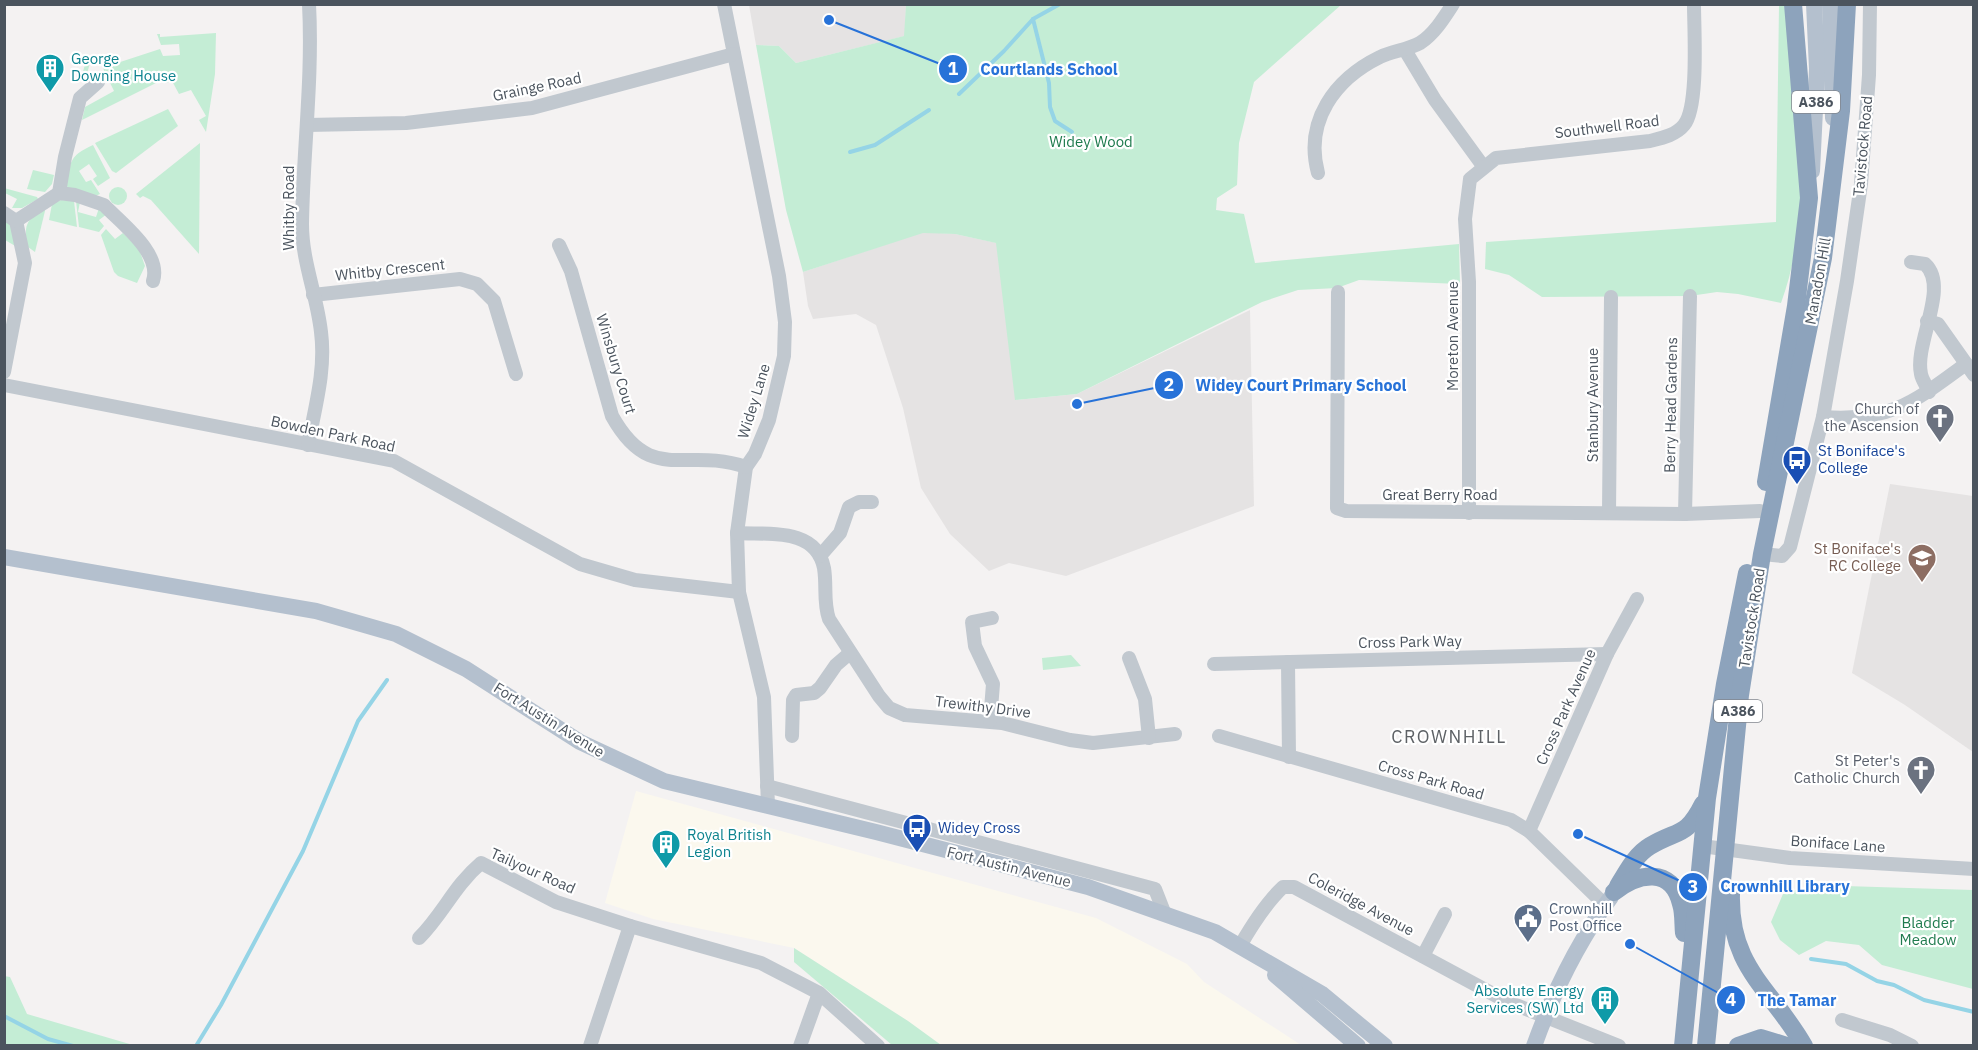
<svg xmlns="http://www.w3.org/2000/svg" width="1978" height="1050" font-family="'IBM Plex Sans',sans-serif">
  <rect width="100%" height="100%" fill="#f4f2f2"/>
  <polygon fill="#fbf8ee" points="636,791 1096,918 1187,964 1204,982 1301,1045 941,1045 908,1021 794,948 653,919 605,903"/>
  <g fill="#e5e3e3">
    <polygon points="749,5 906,5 905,36 796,63 779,46 756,45"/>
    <polygon points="923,232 955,234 997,243 1016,400 1077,394 1250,310 1254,506 1066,576 1009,563 989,571 950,534 921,488 903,408 876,325 856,314 813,319 808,306 803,272"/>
    <polygon points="1890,484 1973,496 1973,752 1905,705 1852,673"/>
  </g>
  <g fill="#c4edd5">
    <polygon points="906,5 1341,5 1254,82 1239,143 1237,185 1217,198 1216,210 1244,214 1255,263 1459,244 1460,284 1359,280 1337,288 1298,290 1262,302 1077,394 1015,400 996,243 955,234 923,233 803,272 786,210 756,45 779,46 796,63 904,36"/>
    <path d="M 1779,5 L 1788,5 C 1796,104 1816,207 1781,303 L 1738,294 L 1717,292 L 1690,296 L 1542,297 L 1509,275 L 1485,269 L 1486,242 L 1776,222 Z"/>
    <polygon points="216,33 215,74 206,132 199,120 206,116 191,90 179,94 172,81 166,83 160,81 82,120 85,107 114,91 102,66 90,63 86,77 82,76 87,56 106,59 108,66 160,49 163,56 180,55 179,44 161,45 157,34 160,34 160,37"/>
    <polygon points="168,109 178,126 116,173 112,171 95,143"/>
    <polygon points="200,143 199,254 151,200 143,196 140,198 136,194"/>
    <path d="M 93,145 L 110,178 L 98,186 L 93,179 L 97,176 L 89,164 L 79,171 L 86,182 L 91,180 L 100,194 L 93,197 L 69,189 L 66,185 C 71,161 69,156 93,145 Z"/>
    <polygon points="33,170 54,175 52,184 45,192 27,189"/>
    <circle cx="118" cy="196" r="9"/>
    <polygon points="4,188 37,197 38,199 22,208 12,208 17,199 5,193"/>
    <polygon points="61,200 74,201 77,227 49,220 52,204"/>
    <polygon points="76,201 80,202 78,212 96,217 99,208 107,214 99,220 104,226 99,232 79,227"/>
    <path d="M 44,208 L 45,211 L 35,252 L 28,247 C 23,226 26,220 44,208 Z"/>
    <polygon points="4,217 9,221 17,247 5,240"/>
    <polygon points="106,229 115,239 123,233 139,249 145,266 137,283 118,276 114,272 101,235"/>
    <polygon points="1071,655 1081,666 1043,670 1042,658"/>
    <polygon points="1813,885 1973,890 1973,989 1882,965 1859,945 1826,941 1799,955 1780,940 1771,922 1783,894"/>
    <polygon points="794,948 908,1021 941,1045 892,1045 794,962"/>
    <polygon points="4,976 10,977 27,1014 133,1045 5,1045"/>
  </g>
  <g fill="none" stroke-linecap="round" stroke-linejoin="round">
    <g stroke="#95d4e6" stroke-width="4">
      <polyline points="1033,19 1049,83 1050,107 1055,121 1072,132"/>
      <polyline points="959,94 1004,51 1033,19 1060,4"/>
      <polyline points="850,152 875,145 929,110"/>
      <polyline points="1811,959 1846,964 1877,981 1894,985 1924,1000 1974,1012"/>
      <polyline points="4,1016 48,1039 73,1046"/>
      <polyline points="196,1046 221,1005 303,851 358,721 387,680"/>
    </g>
    <g stroke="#c1c8cf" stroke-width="14">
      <polyline points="724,4 779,276 785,322 784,356 769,420 755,454 746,467 737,533 739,592 764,697 768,806"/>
      <polyline points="1405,50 1435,100 1483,166"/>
      <polyline points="307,125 406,123 532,108 734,54"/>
      <path d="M 1318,173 C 1304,121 1335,79 1380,57 C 1393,51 1407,50 1420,43 C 1434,34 1444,18 1453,4"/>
      <polyline points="59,193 65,157 80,98 98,82"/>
      <polyline points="4,213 16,221 25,263 4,372"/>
      <path d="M 16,221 L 59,193 L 75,195 L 104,205 C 121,223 162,253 153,281"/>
      <path d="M 559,245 L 571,271 L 612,416 C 651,486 686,446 746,467"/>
      <path d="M 1911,262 L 1925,264 C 1950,287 1914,343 1921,374 C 1922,380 1927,386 1929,392"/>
      <polyline points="1338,292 1337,508 1346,511 1685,514 1760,511"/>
      <polyline points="313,295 460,279 477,284 494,301 516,374"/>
      <polyline points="1927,321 1938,324 1974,375"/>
      <polyline points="4,385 394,461 580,564 635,580 739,592"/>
      <path d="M 1823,417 C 1891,422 1914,402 1966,364"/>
      <path d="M 308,445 C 315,407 326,370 321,332 C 317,295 302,262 302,224 C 303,151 313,78 309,4"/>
      <path d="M 1469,513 L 1469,282 L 1465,219 L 1470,179 L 1496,158 L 1650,141 C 1662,138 1676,135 1684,125 C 1699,107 1694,30 1694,4"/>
      <polyline points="1609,513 1611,297"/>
      <polyline points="1685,514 1690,296"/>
      <path d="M 737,533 C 768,535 816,527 824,568 C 827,586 823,602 829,619 L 879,696 L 889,708 L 905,715 L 1002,723 L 1070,740 L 1093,743 L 1175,734"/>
      <polyline points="1762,554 1782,556 1790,547 1823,417 1847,281 1861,184 1869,75 1870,4"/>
      <polyline points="820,556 840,533 849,507 859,502 872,502"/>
      <polyline points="1129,658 1145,699 1149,738"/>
      <polyline points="1288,662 1289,757"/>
      <polyline points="1214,664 1607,654"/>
      <polyline points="990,721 993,684 975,646 972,622 992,618"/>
      <polyline points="792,736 793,700 796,695 814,693 820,688 836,665 850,653"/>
      <polyline points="1219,736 1511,820 1529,831 1605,905"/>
      <polyline points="767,786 1155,889 1164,912"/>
      <polyline points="1529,831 1607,654 1637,599"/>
      <polyline points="1702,846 1790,858 1974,869"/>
      <path d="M 419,938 C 443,914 454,886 481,863 L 556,902 L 630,926 L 761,963 L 819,993 L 878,1046"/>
      <path d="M 1240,946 C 1252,925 1265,904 1283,887 L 1294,887 L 1506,1001 L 1619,1046"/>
      <polyline points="1423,956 1445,914"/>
      <polyline points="1842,1020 1890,1035 1912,1046"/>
      <polyline points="590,1046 630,926"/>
      <polyline points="800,1046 819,993"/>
    </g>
    <g stroke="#b4c0ce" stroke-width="16">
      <polyline points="1830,4 1833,118"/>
      <polyline points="1812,171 1817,69 1814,4"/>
      <polyline points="4,557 316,611 396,634 466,669 580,742 664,781 876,832 1088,887 1215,932 1322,994 1385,1046"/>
      <polyline points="1275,975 1358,1046"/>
      <path d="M 1534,1046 C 1553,993 1577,943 1611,897"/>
    </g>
    <g stroke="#8da3bc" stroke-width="18">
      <polyline points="1766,482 1796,306 1809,198 1793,4"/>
      <path d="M 1618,886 C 1627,872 1635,855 1650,846 C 1678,829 1686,838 1703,804"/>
      <path d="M 1614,892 C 1638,873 1672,866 1681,904 C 1684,913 1683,924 1684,933"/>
      <path d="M 1731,894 C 1729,968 1771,988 1804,1046"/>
      <polyline points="1683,1046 1707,798 1725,684 1747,573"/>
      <polyline points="1706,1046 1740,695 1762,554 1823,258 1841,111 1847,4"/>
      <polyline points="1738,1046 1761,1038 1787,1046"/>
    </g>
  </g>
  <defs>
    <g id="building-pin" transform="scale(1.5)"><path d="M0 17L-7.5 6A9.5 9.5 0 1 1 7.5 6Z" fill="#0f9aa8" stroke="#fff"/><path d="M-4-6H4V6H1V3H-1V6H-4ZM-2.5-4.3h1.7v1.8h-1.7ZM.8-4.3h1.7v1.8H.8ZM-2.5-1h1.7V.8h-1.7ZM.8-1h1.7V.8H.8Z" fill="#fff"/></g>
    <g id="church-pin" transform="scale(1.5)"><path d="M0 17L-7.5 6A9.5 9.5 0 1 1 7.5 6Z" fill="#6b7280" stroke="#fff"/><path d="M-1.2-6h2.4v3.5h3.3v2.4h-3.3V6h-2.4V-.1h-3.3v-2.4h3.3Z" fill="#fff"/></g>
    <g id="bus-pin" transform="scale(1.5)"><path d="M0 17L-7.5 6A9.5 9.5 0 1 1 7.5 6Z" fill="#1a4fb4" stroke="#fff"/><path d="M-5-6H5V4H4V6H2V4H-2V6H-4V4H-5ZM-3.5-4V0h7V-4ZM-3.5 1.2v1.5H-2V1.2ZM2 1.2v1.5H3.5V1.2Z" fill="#fff"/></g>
    <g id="school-pin" transform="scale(1.5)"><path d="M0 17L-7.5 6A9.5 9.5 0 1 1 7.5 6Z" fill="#8d6e63" stroke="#fff"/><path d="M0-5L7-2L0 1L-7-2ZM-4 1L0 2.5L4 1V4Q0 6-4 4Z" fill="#fff"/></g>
    <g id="civic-pin" transform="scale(1.5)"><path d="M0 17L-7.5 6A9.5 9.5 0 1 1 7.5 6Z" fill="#5c6f8a" stroke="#fff"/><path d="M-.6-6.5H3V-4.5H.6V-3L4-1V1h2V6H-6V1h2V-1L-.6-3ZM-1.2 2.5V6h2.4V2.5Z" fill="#fff"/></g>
  </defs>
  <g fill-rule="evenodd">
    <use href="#building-pin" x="50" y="68"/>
    <use href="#church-pin" x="1940" y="418"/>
    <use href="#bus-pin" x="1797" y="460"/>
    <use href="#school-pin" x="1922" y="558"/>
    <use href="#church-pin" x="1921" y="770"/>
    <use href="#bus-pin" x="917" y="828"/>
    <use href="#building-pin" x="666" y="844"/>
    <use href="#civic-pin" x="1528" y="918"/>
    <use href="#building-pin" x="1605" y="1000"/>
  </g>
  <g text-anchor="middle" stroke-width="4.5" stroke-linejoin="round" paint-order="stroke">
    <g fill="#fff" stroke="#81878e" stroke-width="1.5">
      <rect x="1792" y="91" width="48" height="22" rx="4.5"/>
      <rect x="1714" y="700" width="48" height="22" rx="4.5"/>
    </g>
    <g font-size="14" font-weight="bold" fill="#4b545e">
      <text x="1816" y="107">A386</text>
      <text x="1738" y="716">A386</text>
    </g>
    <g font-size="15" fill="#0d838f" stroke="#fff" text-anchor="start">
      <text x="71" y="64">George<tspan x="71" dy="17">Downing House</tspan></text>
      <text x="687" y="840">Royal British<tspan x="687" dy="17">Legion</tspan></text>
      <text x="1584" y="996" text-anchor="end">Absolute Energy<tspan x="1584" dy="17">Services (SW) Ltd</tspan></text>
    </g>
    <g font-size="15" fill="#4b545e" stroke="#fff">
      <text transform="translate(537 87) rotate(-12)" y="5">Grainge Road</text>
      <text transform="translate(1607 127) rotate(-7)" y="5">Southwell Road</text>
      <text transform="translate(1863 146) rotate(-85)" y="5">Tavistock Road</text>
      <text transform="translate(289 208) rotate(-90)" y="5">Whitby Road</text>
      <text transform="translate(390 270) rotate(-6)" y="5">Whitby Crescent</text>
      <text transform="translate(1818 281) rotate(-80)" y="5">Manadon Hill</text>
      <text transform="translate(1453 336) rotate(-90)" y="5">Moreton Avenue</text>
      <text transform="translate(616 364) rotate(73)" y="5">Winsbury Court</text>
      <text transform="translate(754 401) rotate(-73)" y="5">Widey Lane</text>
      <text transform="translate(1593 405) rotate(-90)" y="5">Stanbury Avenue</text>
      <text transform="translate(1671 405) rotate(-89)" y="5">Berry Head Gardens</text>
      <text transform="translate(333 434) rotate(12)" y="5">Bowden Park Road</text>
      <text x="1440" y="500">Great Berry Road</text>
      <text transform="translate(1752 618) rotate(-81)" y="5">Tavistock Road</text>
      <text transform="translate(1410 642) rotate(-1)" y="5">Cross Park Way</text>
      <text transform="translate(983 707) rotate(7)" y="5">Trewithy Drive</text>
      <text transform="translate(1566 707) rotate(-66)" y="5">Cross Park Avenue</text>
      <text transform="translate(549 720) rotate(32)" y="5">Fort Austin Avenue</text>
      <text transform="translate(1431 780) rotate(16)" y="5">Cross Park Road</text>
      <text transform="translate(1838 844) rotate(4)" y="5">Boniface Lane</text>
      <text transform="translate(1009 867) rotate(14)" y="5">Fort Austin Avenue</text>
      <text transform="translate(533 871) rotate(24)" y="5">Tailyour Road</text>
      <text transform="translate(1361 904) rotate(28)" y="5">Coleridge Avenue</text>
    </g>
    <g font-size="15" fill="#1f7b4e" stroke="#fff">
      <text x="1091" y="147">Widey Wood</text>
      <text x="1928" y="928">Bladder<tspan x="1928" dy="17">Meadow</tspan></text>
    </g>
    <g font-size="15" fill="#5b616d" stroke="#fff" text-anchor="end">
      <text x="1919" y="414">Church of<tspan x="1919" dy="17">the Ascension</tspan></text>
      <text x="1900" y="766">St Peter's<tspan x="1900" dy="17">Catholic Church</tspan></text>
    </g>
    <g font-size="15" fill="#164399" stroke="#fff" text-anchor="start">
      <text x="1818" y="456">St Boniface's<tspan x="1818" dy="17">College</tspan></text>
      <text x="938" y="833">Widey Cross</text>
    </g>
    <g font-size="15" fill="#785e54" stroke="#fff" text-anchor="end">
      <text x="1901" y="554">St Boniface's<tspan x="1901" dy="17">RC College</tspan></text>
    </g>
    <g font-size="15" fill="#4e5e75" stroke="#fff" text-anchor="start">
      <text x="1549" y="914">Crownhill<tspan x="1549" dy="17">Post Office</tspan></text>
    </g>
    <g font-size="18" letter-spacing="1.5" fill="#5e6266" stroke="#fff">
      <text x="1449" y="743">CROWNHILL</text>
    </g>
  </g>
  <path fill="none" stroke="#2772d8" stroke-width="2" d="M829 20L953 69M1077 404L1169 385M1578 834L1693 887M1630 944L1731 1000"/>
  <g fill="#2772d8" stroke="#fff" stroke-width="2">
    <circle cx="829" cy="20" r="6"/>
    <circle cx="1077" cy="404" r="6"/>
    <circle cx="1578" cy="834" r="6"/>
    <circle cx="1630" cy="944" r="6"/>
    <circle cx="953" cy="69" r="15"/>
    <circle cx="1169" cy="385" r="15"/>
    <circle cx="1693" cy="887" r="15"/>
    <circle cx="1731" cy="1000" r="15"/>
  </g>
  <g font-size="18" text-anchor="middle" font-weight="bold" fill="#fff">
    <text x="953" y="75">1</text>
    <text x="1169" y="391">2</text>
    <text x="1693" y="893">3</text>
    <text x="1731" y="1006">4</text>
  </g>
  <g font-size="16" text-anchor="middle" font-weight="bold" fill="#2772d8" stroke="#fff" stroke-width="4.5" stroke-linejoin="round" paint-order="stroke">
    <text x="1049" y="75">Courtlands School</text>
    <text x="1301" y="391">Widey Court Primary School</text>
    <text x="1785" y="892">Crownhill Library</text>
    <text x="1797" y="1006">The Tamar</text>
  </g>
  <rect width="1978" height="1050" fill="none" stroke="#4b545e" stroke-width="12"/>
</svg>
